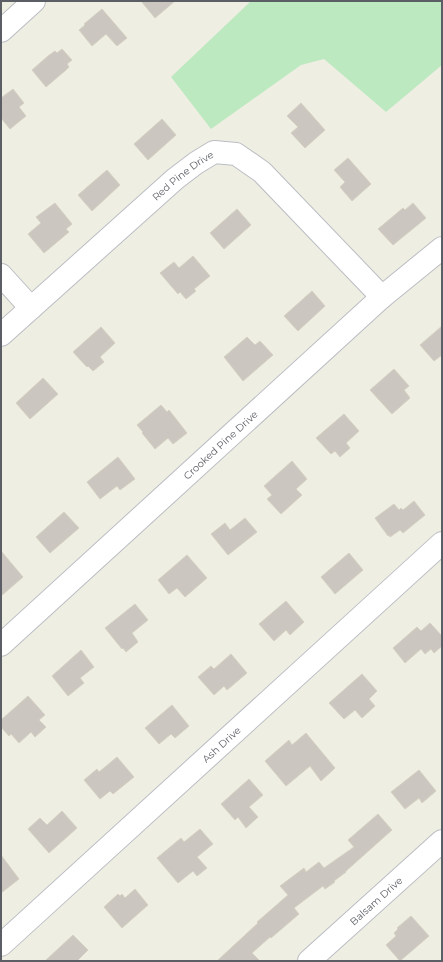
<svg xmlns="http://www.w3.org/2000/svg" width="443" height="962" font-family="Montserrat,sans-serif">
  <rect width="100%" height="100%" fill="#efeee3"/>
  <polygon fill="#bde9c0" points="251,1 442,1 442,65 386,112 324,59 301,65 211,129 171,77"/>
  <g fill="#cbc7c0" stroke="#d5d0c1">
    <polygon points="141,1 175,1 155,18"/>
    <polygon points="102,9 127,38 117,46 106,34 92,46 79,30 85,25 84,24"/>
    <polygon points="62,49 72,60 67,64 69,67 66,70 46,87 32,70 48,56 55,51 57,53"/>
    <polygon points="13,89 24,103 19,107 26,116 10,129 1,118 1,98"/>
    <polygon points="301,103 325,130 305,148 291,133 298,127 287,116"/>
    <polygon points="162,119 176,135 148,160 134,144"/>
    <polygon points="348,158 371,184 352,201 340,187 345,182 334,170"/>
    <polygon points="107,170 120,185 92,211 78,195"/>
    <polygon points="55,203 72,224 66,229 69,232 44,253 28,234 41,223 36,217"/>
    <polygon points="413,203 426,218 393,245 378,229 403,208 405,210"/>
    <polygon points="237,209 251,225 224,249 210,233"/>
    <polygon points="193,256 210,276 194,289 196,291 186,299 180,292 178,294 160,273 174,262 179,268"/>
    <polygon points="312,291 325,306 298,331 284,316"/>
    <polygon points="442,326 442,355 434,361 420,345"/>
    <polygon points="101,327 115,343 100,357 104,362 93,371 88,366 87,367 73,352"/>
    <polygon points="247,337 255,345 260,341 273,355 243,381 224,357"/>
    <polygon points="394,369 409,386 404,390 410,398 392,414 370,390"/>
    <polygon points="43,378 58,394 30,419 16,403"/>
    <polygon points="161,405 167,412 169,410 187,433 173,444 168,438 155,449 142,433 143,432 137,425"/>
    <polygon points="344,414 359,431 346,443 350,448 340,457 335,451 331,454 316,438"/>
    <polygon points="118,457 135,479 120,490 117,486 100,499 87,482"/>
    <polygon points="292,461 307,479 296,489 302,495 281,514 267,499 272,495 264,486"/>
    <polygon points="414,501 425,515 403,533 400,530 390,537 389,535 388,536 375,518 394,504 399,510 401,508 403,510"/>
    <polygon points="64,512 79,528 50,553 36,537"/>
    <polygon points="245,518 257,532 228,555 211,534 225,523 230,530"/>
    <polygon points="1,551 23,577 1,596"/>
    <polygon points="349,553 363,570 335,594 321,577"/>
    <polygon points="187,555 207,578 185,597 177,588 169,594 158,580"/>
    <polygon points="286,601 304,622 290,635 286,630 274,641 259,624"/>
    <polygon points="135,604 148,620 132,633 138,642 126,652 123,648 122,649 105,628"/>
    <polygon points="430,623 442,636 442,646 434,653 431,649 425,654 421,649 405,663 393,648 417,627 421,631"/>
    <polygon points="81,650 94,667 80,678 84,683 68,696 52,676"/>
    <polygon points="231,654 247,673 227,690 224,686 214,695 198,677 211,666 214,669"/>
    <polygon points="362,674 377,691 369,699 375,706 362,718 355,710 344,719 329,703"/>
    <polygon points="28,696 45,715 39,720 46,727 35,737 31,732 19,743 11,734 9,736 1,727 1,720"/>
    <polygon points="172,705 189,726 175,738 171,734 159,744 145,728"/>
    <polygon points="306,733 335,768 321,781 310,766 286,786 265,761 289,740 292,745"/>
    <polygon points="117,757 134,777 113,794 110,791 100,799 84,780 97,769 99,772"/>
    <polygon points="419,770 436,791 422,803 419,798 405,809 391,792"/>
    <polygon points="249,779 263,795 249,807 258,817 246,828 238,817 235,820 221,804"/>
    <polygon points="62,811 77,828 49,853 28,829 40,818 47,825"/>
    <polygon points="378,814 392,830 346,871 346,872 334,881 335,882 325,889 323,886 294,908 299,914 271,938 270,937 252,953 260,961 217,961 258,923 257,922 288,895 280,886 304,868 306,872 319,862 324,868 354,847 348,840"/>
    <polygon points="200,829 213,844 197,857 207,868 197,876 193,871 178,883 157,858 181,838 184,842"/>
    <polygon points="1,855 19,879 1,893"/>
    <polygon points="135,889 148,905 122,928 104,907 118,894 120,896 122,894 125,898"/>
    <polygon points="411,916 429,936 400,961 386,945 396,936 394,933 398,929 397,928"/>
    <polygon points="73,935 88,950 77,961 45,961"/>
  </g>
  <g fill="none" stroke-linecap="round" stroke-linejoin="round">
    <g stroke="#bbbdc3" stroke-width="24">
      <g id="minor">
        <polyline points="1,31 34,1"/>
        <polyline points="1,275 31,308"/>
        <path id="s1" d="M 1,335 L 175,179 L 196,163 L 214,152 L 236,154 L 262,172 L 382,297"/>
        <path id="s2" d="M 1,645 L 382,297 L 442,248"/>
        <path id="s3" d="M 1,945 L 442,543"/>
        <path id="s4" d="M 309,961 L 442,841"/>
      </g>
    </g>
    <use href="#minor" stroke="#fff" stroke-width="22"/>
  </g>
  <g text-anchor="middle" stroke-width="3" stroke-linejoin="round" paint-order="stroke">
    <g font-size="10" fill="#5b5f65" stroke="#fff">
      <text dy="4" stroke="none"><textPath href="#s1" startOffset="242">Red Pine Drive</textPath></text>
      <text dy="4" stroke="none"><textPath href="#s2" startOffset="297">Crooked Pine Drive</textPath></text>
      <text dy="4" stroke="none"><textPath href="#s3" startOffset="298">Ash Drive</textPath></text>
      <text dy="4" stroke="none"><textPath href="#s4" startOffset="90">Balsam Drive</textPath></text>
    </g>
  </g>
  <rect width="443" height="962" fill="none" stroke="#5b5f65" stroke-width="4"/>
</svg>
